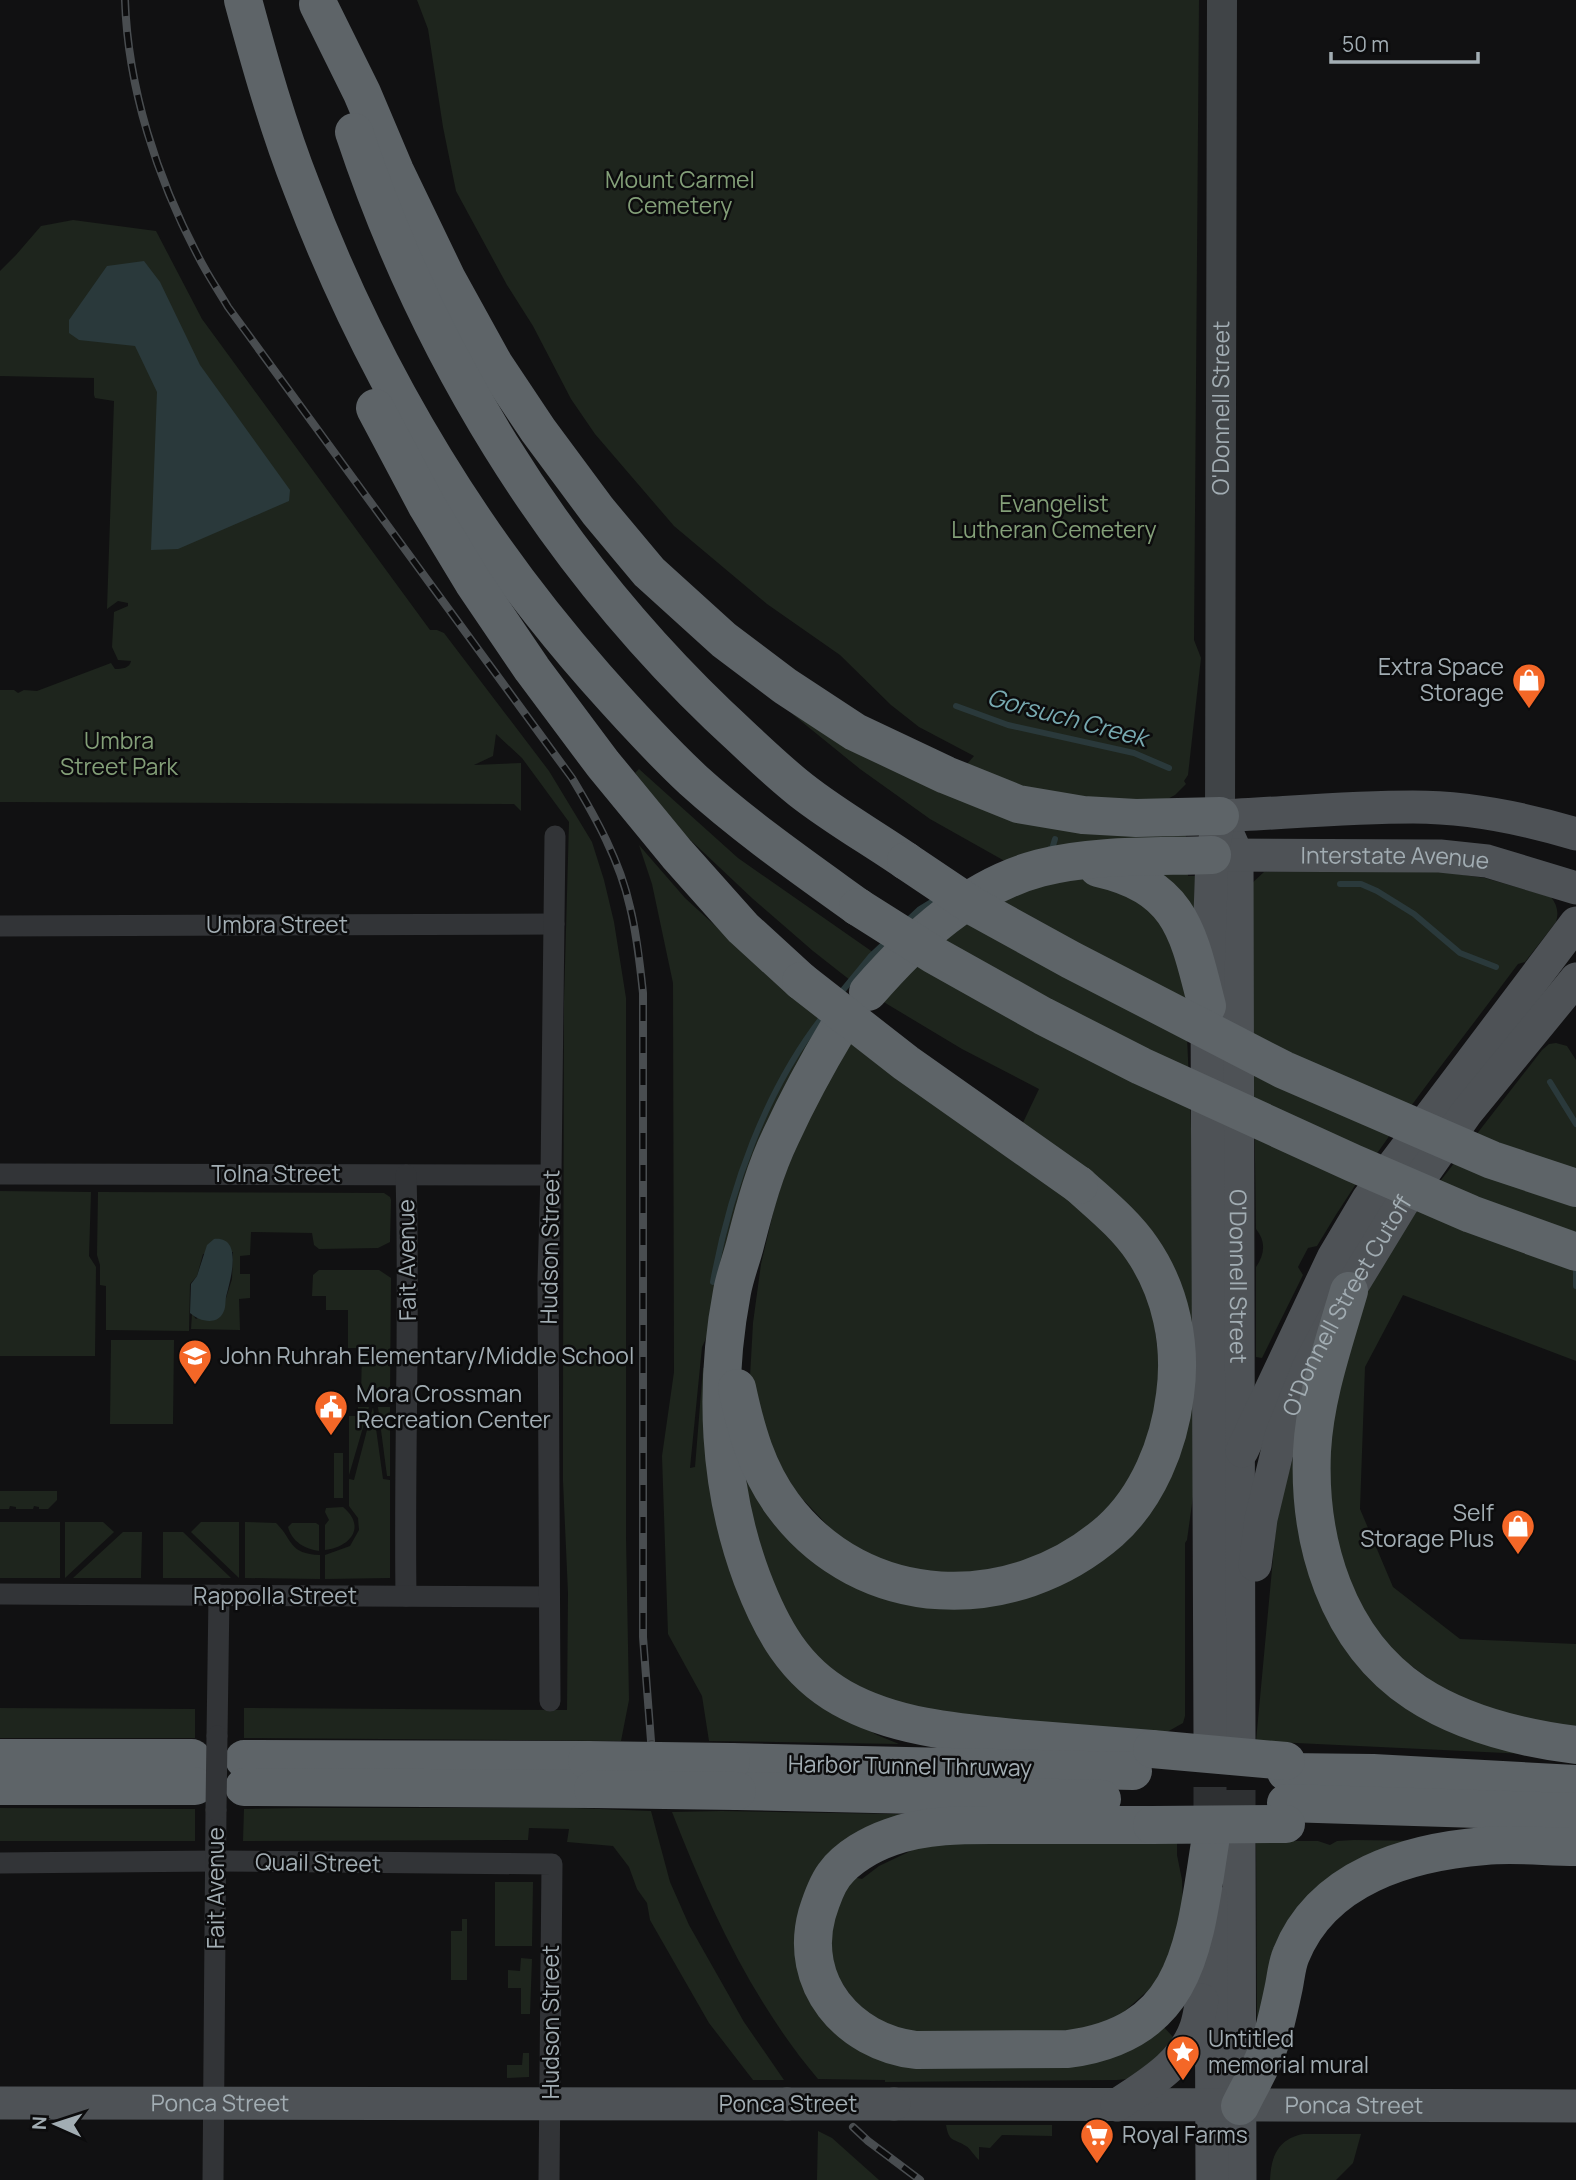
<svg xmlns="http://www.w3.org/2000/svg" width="1576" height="2180" font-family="Manrope,sans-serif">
  <rect width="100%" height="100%" fill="#111112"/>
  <g fill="#1e251d">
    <polygon points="417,0 1199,0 1194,640 1201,658 1188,775 1184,781 1186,784 1175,795 1158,804 1047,797 967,764 974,756 919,727 891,705 840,655 767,604 674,526 595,434 571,399 533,326 507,285 456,191 443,127 428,29"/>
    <path d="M 73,220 L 156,231 L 202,319 L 430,630 L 437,630 L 444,633 L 549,771 L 592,842 L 604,880 L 614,922 L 626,998 L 626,1537 L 629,1700 L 621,1741 L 244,1738 L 244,1708 L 567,1710 L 568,1593 L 563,1481 L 563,1400 L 564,1001 L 569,822 L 522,758 L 496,734 L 493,756 L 474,765 L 521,763 L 521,811 L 514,804 L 0,802 L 0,690 L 14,690 L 18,693 L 24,690 L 37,691 L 111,663 L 115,669 C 122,669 130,668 131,661 L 118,660 L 112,647 L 114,612 L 128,606 L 128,603 L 118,601 L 107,609 L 114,401 L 95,398 L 94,395 L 94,378 L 0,376 L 0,271 L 16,255 L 41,226 Z"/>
    <polygon points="791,713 835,739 1186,835 1185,846 1010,864 930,819 860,769"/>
    <polygon points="639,769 738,858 877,955 855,984 813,951 753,899 683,833 635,773"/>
    <polygon points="639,845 685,898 757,964 829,1022 711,1328 702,1347 690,1468 695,1467 703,1368 706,1368 706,1417 821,1703 877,1735 899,1744 709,1741 702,1696 668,1634 662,1456 674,1372 673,983 652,884"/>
    <path d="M 1422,869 L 1485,878 L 1551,897 C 1557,905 1559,912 1556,922 L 1525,962 L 1518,964 C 1449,1057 1376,1146 1317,1246 L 1308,1248 L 1298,1267 L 1303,1275 L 1262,1358 L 1256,1357 L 1256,1267 C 1265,1254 1266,1241 1256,1229 L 1251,884 L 1264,872 Z"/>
    <polygon points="1188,871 1188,876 1195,876 1194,925 1147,872"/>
    <polygon points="1085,877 1119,885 1169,926 1185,991 1191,1127 1196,1475 1187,1540 1185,1543 1185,1716 1183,1723 1167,1732 916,1715 813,1664 759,1562 738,1431 743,1447 903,1596 1108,1550 1189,1332 1019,1131 1039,1089 962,1049 877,998 953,927 1046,880"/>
    <polygon points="849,1038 1096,1219 1137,1271 1153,1313 1162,1386 1144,1458 1116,1500 1055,1556 936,1579 851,1550 776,1471 750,1377 753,1323 761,1264 775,1205 795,1145"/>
    <polygon points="1556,1043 1567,1046 1576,1060 1576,1361 1403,1295 1365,1367 1360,1509 1393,1587 1460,1639 1576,1644 1576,1737 1475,1714 1364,1630 1319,1499 1351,1317 1410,1220 1542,1050 1549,1044"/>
    <polygon points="0,1191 91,1192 89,1256 96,1267 95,1356 0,1356"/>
    <polygon points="98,1192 384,1193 390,1197 391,1200 390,1242 378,1248 319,1249 314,1245 312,1233 251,1232 250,1255 240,1256 240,1274 250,1274 250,1298 239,1299 240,1330 191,1329 192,1314 196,1319 226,1298 232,1279 233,1252 203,1254 197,1276 190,1284 189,1331 106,1330 106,1286 100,1285 100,1265 97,1255"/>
    <polygon points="319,1270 379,1270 391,1278 390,1398 361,1397 362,1348 348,1348 348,1310 326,1310 326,1296 312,1296 313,1275"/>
    <polygon points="111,1340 174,1340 173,1424 110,1424"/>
    <polygon points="358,1407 369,1407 349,1475 349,1416 358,1416"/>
    <polygon points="373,1407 383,1479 390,1480 390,1578 325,1579 325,1555 350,1546 359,1530 358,1518 349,1506 349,1479 354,1480"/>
    <polygon points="378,1407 390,1407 390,1476 387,1476"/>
    <polygon points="1298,1440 1347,1644 1547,1755 1256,1741 1276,1526 1283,1492"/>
    <rect x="334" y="1453" width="9" height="45"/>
    <polygon points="0,1491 57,1491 57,1500 48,1509 39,1509 39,1507 34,1506 33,1509 16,1509 16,1507 10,1506 9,1509 0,1509"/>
    <path d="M 343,1507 C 367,1527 350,1547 325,1550 L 325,1525 L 329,1520 L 325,1512 L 326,1508 Z"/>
    <rect x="0" y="1522" width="60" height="56"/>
    <polygon points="65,1522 103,1522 114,1532 65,1578"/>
    <polygon points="201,1522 239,1522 239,1578 191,1532"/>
    <path d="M 245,1522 L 276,1523 C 293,1539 288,1554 320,1555 L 320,1579 L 245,1578 Z"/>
    <path d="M 292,1523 L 316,1523 L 319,1525 L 319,1551 C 305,1549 292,1542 288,1527 Z"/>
    <polygon points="123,1532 142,1532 141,1578 73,1578"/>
    <polygon points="163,1532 183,1532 231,1578 163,1578"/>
    <polygon points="0,1708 195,1709 195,1738 0,1738"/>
    <polygon points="0,1808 195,1809 195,1841 0,1841"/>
    <polygon points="302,1808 574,1808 651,1811 670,1882 689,1925 744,2022 784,2080 753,2080 709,2023 650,1920 647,1903 637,1889 629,1867 613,1846 567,1842 569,1829 529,1828 528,1840 243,1841 244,1809"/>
    <path d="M 722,1811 L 1011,1816 L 922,1819 L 808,1917 L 872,2048 L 1162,2025 L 1173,2037 L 1159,2057 L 1127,2079 L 1117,2080 L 885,2082 L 885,2080 L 818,2079 C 752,2001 709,1907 672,1812 Z"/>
    <polygon points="1354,1840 1424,1841 1361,1862 1257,2022 1256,1841 1318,1841 1330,1845 1337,1841"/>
    <polygon points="1177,1841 1177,1855 1182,1880 1183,1910 1164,1976 1105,2029 919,2037 866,2018 833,1970 830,1924 853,1877 862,1879 879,1866 921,1846 952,1842"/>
    <polygon points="495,1882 533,1882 532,1946 495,1946"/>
    <polygon points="462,1919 467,1919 467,1980 451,1980 451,1931 462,1931"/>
    <polygon points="521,1958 532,1959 530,2014 521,2014 521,1988 508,1988 508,1970 520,1971"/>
    <polygon points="523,2053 529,2053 529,2077 507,2078 507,2065 522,2065"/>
    <path d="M 946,2125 L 1052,2125 L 1052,2136 L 1002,2135 L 990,2148 L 979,2147 L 979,2160 C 974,2156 971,2149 966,2146 C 954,2138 949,2143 946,2125 Z"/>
    <polygon points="818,2131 832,2138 879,2180 817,2180"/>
    <path d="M 1303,2134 L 1361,2134 L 1353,2163 L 1336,2180 L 1270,2180 C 1271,2156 1278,2139 1303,2134 Z"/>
  </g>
  <g fill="#2a393b">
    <polygon points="144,261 160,282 200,365 290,490 289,501 178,549 151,550 157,392 135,346 79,340 69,333 69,320 107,266"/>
    <path d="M 214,1239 C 244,1236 230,1281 226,1297 C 225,1303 226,1308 223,1313 C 216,1326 199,1321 190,1313 L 191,1284 L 197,1276 L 207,1245 Z"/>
  </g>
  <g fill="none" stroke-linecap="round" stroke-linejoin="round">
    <g stroke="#2a393b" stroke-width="6">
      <polyline points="956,706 1008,725 1134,753 1169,768"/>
      <polyline points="1050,849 1052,849 1055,839"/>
      <polyline points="1340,884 1361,884 1377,891 1414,914 1460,953 1496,967"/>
      <polyline points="905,923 920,909 938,898"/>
      <polyline points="839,995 871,956 887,941"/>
      <polyline points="1550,1082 1576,1124"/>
      <polyline points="1576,1264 1576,1286"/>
      <path d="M 713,1282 C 730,1190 765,1090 824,1015"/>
    </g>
    <g stroke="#2e3032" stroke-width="33" stroke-dasharray="33 17" stroke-linecap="butt">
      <polyline points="1210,1737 1210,1840"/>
      <polyline points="1239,1740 1239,1841"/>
    </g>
    <g stroke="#323437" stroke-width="21">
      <polyline points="0,926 554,924"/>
      <polyline points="0,1174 551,1175"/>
      <path d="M 406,1175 C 410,1316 404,1456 406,1596"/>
      <polyline points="0,1594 549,1597"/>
      <polyline points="550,1701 548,1279 551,1175 555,836"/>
      <polyline points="217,1736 219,1595"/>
      <polyline points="0,1863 216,1861 552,1864 549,2180"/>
      <polyline points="213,2180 216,1810"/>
    </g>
    <path stroke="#404447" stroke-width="30" id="s1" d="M 1220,816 L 1222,0"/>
    <g stroke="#4e5256" stroke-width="33">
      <path id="s2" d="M 1220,816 L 1237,855 L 1239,1740"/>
      <path d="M 1220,816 C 1284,813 1349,807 1413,807 C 1468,807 1523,818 1576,834"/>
      <path id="s3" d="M 1215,855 L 1440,856 L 1487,861 L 1576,888"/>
      <polyline points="1242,1451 1333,1258 1368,1199 1576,923"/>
      <path id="s4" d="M 1255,1565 L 1261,1519 L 1281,1436 L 1308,1368 L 1349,1291 L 1402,1204 L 1467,1112 L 1576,979"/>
      <polyline points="1210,1737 1207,1006 1212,855 1217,829"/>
      <polyline points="1239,1841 1240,2180"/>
      <polyline points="1211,1899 1212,2180"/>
      <path id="s5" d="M 0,2103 L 787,2104"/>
      <path id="s6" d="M 894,2104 L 1576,2106"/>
      <path d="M 1117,2105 C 1148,2084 1183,2065 1196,2027 C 1199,2019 1200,2009 1202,2000"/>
    </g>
    <g stroke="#5e6468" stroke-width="38">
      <path d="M 243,0 C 260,63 278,127 302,188 C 370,367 469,534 596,678 C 627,713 659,748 693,780 C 745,827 801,866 858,907"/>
      <polyline points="318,4 362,93 395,171 447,279 494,364 538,430 598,511 649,572 724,640 785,686 855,732 946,775 1018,804 1083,815 1136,818 1220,816"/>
      <path d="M 354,132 C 427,352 551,555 718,715 C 745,740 772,767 801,790 C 834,816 871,837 906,861"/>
      <polyline points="375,408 427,506 473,582 532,669 603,764 677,854 743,928 801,981"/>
      <path d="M 1098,868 C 1182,887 1188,932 1207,1006"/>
      <path d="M 868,992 C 915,938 969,887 1040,868 C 1095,854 1156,857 1212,855"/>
      <path d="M 838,1029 C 817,1064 798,1099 781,1136 C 765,1169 755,1206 746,1241 C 742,1258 735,1275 732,1292 C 714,1387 718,1487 752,1578 C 771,1628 794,1671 842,1698 C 897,1729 964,1733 1026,1739 C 1068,1742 1110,1746 1152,1749"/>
      <path d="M 1349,1291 C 1334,1343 1315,1396 1312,1451 C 1308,1541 1336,1640 1416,1693 C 1463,1724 1521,1738 1576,1745"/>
      <path d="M 737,1388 C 746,1430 757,1470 783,1505 C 863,1613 1013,1616 1110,1531 C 1148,1497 1169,1444 1175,1395 C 1182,1345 1171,1291 1142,1249 C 1125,1224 1101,1205 1079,1185"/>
      <polyline points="0,1758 192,1758"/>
      <polyline points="244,1759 587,1760"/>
      <polyline points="731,1762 1133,1771"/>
      <polyline points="1286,1772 1373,1773 1576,1784"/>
      <polyline points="0,1786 195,1786"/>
      <polyline points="244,1787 593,1789"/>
      <polyline points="737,1791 1102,1799"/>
      <polyline points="1286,1803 1576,1812"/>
      <path d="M 1152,1825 C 1106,1825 1059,1825 1013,1825 C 973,1825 929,1823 891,1837 C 871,1844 847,1857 834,1875 C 826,1886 821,1901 817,1914 C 798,1983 848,2042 916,2050 L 1068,2049 C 1190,2033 1194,1943 1210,1843"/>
      <path d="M 1240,2106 C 1250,2085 1263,2065 1270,2043 C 1276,2025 1280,2005 1284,1986 C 1286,1976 1287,1964 1291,1955 C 1322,1877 1409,1852 1485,1846 C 1515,1843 1546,1847 1576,1847"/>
    </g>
    <g stroke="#494d50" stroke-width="8">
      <g id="rail">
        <path d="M 125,0 C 128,89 157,178 198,256 C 207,274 218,290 228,307 L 572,778 C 596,818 620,861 630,907 C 637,935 640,964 643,993 L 643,1637 L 651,1741"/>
        <polyline points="853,2127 868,2141 920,2180"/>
      </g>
    </g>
    <use href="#rail" stroke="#0c0c0d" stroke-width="5" stroke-dasharray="16" stroke-linecap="butt"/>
    <polyline stroke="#323437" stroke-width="21" points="216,1810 217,1736"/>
    <polyline stroke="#4e5256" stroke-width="33" points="787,2104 894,2104"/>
    <g stroke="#5e6468" stroke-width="38">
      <polyline points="906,861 973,906 1071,960 1284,1070 1492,1160 1576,1188"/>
      <polyline points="858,907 934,955 1043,1016 1141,1066 1353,1163 1471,1214 1576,1252"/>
      <polyline points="801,981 906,1063 1079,1185"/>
      <polyline points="1152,1749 1286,1761"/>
      <polyline points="587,1760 731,1762"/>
      <polyline points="593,1789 737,1791"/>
      <polyline points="1152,1825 1286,1824"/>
    </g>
  </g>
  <defs>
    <g id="shop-pin" transform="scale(1.75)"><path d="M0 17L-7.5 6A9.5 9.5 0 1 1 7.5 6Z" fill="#f46727" stroke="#0c0c0d"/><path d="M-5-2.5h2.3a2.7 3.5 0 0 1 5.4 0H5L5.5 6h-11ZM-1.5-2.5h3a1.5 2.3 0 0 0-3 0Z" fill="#fff"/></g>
    <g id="school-pin" transform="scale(1.75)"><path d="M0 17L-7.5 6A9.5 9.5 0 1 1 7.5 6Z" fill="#f46727" stroke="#0c0c0d"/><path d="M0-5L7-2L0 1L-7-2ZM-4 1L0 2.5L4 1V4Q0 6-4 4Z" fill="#fff"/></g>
    <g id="civic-pin" transform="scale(1.75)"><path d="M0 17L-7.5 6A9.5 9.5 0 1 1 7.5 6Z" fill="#f46727" stroke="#0c0c0d"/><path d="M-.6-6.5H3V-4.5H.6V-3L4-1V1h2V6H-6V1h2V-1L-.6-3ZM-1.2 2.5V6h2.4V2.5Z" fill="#fff"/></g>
    <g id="sight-pin" transform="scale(1.75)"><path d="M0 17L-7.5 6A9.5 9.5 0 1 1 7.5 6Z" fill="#f46727" stroke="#0c0c0d"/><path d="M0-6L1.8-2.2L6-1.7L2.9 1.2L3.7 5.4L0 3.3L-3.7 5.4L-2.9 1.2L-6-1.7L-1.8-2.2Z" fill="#fff"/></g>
    <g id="supermarket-pin" transform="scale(1.75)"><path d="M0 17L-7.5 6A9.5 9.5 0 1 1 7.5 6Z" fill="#f46727" stroke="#0c0c0d"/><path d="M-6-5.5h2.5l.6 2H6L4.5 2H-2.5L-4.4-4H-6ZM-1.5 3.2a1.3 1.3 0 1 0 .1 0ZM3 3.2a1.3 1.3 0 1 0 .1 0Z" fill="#fff"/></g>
  </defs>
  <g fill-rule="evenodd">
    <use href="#shop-pin" x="1529" y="680"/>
    <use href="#school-pin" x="195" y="1356"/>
    <use href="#civic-pin" x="331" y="1407"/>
    <use href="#shop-pin" x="1518" y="1526"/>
    <use href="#sight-pin" x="1183" y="2052"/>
    <use href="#supermarket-pin" x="1097" y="2135"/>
  </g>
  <g text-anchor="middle" stroke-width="5" stroke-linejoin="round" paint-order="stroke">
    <g font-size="23" fill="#839f78" stroke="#0c0c0d">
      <text x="680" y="188">Mount Carmel<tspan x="680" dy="26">Cemetery</tspan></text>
      <text x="1054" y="512">Evangelist<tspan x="1054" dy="26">Lutheran Cemetery</tspan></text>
      <text x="119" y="749">Umbra<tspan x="119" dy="26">Street Park</tspan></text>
    </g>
    <g font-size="23" fill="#a2adb3" stroke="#0c0c0d">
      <text dy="8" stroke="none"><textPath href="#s1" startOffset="408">O'Donnell Street</textPath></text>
      <text dy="8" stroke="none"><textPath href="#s3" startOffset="180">Interstate Avenue</textPath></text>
      <text x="277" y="933">Umbra Street</text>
      <text x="276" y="1182">Tolna Street</text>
      <text transform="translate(550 1247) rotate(-89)" y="8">Hudson Street</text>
      <text transform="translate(407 1260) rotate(-91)" y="8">Fait Avenue</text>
      <text dy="8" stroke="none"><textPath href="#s2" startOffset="464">O'Donnell Street</textPath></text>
      <text dy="8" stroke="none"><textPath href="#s4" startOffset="278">O'Donnell Street Cutoff</textPath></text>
      <text x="275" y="1604">Rappolla Street</text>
      <text transform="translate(910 1766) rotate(1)" y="8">Harbor Tunnel Thruway</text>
      <text transform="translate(318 1863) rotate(1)" y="8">Quail Street</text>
      <text transform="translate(216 1888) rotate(-90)" y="8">Fait Avenue</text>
      <text transform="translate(551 2022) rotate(-90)" y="8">Hudson Street</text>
      <text dy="8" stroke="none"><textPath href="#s5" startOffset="220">Ponca Street</textPath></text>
      <text x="788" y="2112">Ponca Street</text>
      <text dy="8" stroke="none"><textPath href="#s6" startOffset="460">Ponca Street</textPath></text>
    </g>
    <g font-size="23" fill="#a2adb3" stroke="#0c0c0d" text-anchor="start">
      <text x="1504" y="675" text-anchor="end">Extra Space<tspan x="1504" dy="26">Storage</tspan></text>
      <text x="220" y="1364">John Ruhrah Elementary/Middle School</text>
      <text x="356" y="1402">Mora Crossman<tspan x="356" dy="26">Recreation Center</tspan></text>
      <text x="1494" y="1521" text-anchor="end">Self<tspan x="1494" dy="26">Storage Plus</tspan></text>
      <text x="1208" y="2047">Untitled<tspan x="1208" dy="26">memorial mural</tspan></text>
      <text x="1122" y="2143">Royal Farms</text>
    </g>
    <g font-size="24" font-style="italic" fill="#77a9b0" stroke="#0c0c0d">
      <text transform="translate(1067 718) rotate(15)" y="8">Gorsuch Creek</text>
    </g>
  </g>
  <g transform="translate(56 2124) rotate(273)" stroke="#0c0c0d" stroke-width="5" paint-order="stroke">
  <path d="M0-5L12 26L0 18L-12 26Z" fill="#a2adb3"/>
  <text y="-10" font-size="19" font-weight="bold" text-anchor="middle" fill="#a2adb3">N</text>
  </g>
  <path d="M1331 52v10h147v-10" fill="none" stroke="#a2adb3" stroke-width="3.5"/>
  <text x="1342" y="52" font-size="21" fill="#a2adb3" stroke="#0c0c0d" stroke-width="5" paint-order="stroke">50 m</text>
</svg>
